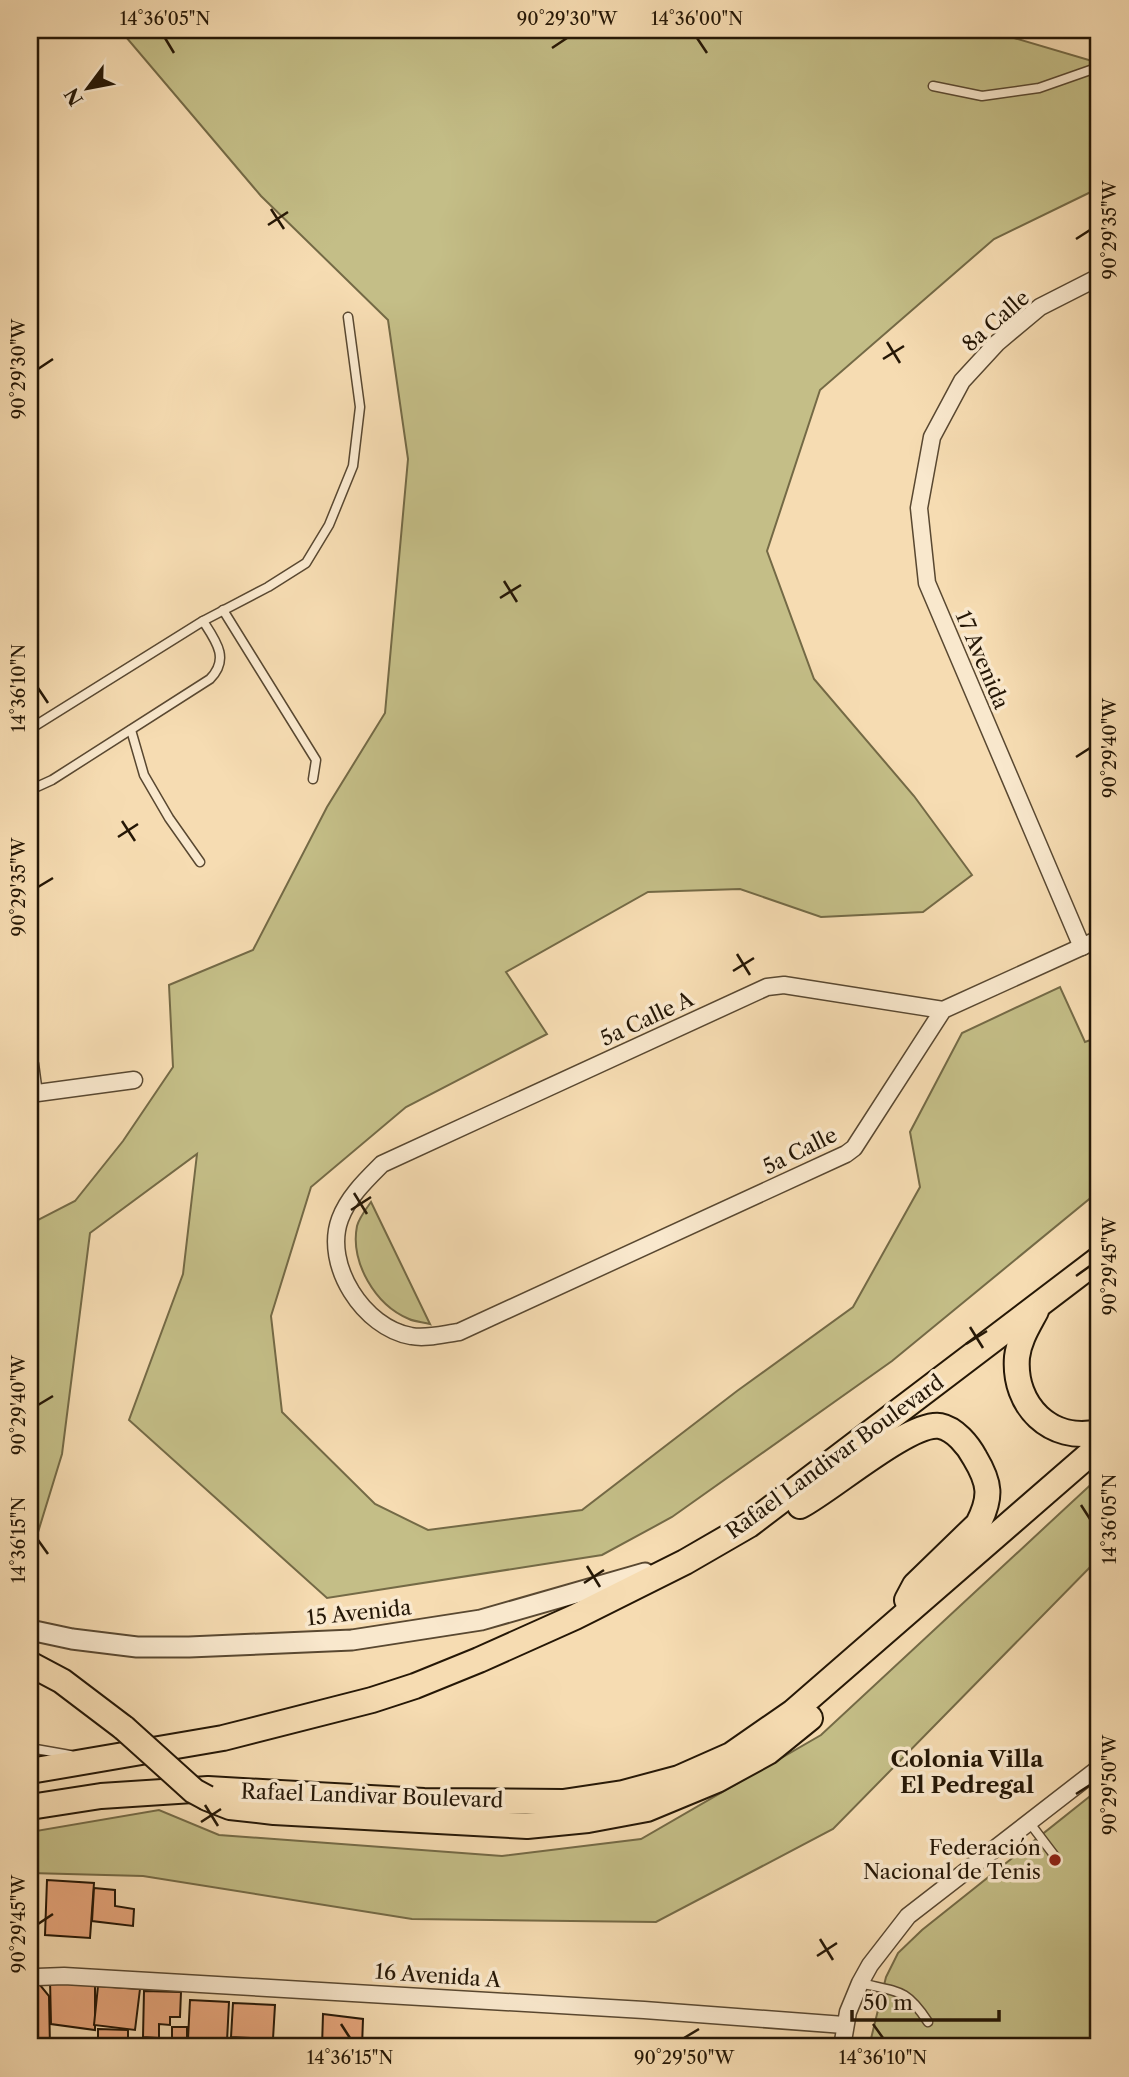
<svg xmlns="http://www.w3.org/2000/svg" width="1129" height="2077" font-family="'Libre Caslon Text',serif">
  <rect width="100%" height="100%" fill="#f6dcb2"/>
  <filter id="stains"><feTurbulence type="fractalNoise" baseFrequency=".00286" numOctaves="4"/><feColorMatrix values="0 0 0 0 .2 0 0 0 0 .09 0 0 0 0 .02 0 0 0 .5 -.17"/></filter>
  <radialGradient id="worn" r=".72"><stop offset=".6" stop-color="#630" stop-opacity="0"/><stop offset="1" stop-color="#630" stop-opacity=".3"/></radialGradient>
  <g fill="#c4be87" stroke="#746a46" stroke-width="2">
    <polygon points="120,30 987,30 1099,63 1099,188 994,239 820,390 767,551 814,679 914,796 972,875 923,912 821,917 740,889 648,892 506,972 547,1034 406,1107 311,1187 271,1316 282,1412 375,1504 428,1530 582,1510 737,1391 853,1307 920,1187 910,1132 962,1033 1060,987 1085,1042 1099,1037 1099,1191 892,1361 672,1517 602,1555 327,1598 129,1420 183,1274 197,1154 90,1233 62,1454 35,1542 30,1545 30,1224 75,1201 123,1141 173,1067 169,985 253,950 327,807 385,713 408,459 388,320 261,196"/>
    <path d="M 371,1202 L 430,1324 C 424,1322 415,1322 409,1319 C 375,1305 350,1262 357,1226 C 359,1218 366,1209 371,1202 Z"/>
    <polygon points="1099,1477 1099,1558 833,1829 656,1922 412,1919 143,1876 30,1873 30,1832 159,1810 219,1835 502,1856 641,1839 821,1735"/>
    <polygon points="1099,1789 1099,2047 869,2047 886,1977 898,1953 922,1930"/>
  </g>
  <g fill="#e7a67c" stroke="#251706" stroke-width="2">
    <polygon points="47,1880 94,1883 90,1938 45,1935"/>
    <polygon points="94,1888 115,1890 115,1906 134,1909 133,1926 92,1921"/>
    <polygon points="36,1980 49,1996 50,2047 30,2047 30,1982"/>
    <polygon points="50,1980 95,1986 95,2030 51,2024"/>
    <polygon points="98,1986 140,1989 135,2030 94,2025"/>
    <polygon points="144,1991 181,1992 180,2017 170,2017 170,2025 159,2024 159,2038 143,2037"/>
    <polygon points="190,2000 229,2002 227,2041 188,2039"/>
    <polygon points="233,2003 275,2005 273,2039 231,2037"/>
    <polygon points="323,2014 363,2019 362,2047 322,2047"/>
    <rect x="172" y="2027" width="15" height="20"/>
    <polygon points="98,2029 128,2030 128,2047 98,2047"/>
  </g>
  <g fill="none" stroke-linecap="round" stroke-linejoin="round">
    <g stroke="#594831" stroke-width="11">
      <g id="service">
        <polyline points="933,86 982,96 1039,88 1099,67"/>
        <polyline points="223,610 316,760 313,779"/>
        <polyline points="30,729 203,621 268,587 306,563 329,525 353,466 360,407 348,317"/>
        <polyline points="131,730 144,775 169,818 200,862"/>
        <path d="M 30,790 L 52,780 L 210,679 C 230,659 216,641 203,621"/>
        <polyline points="30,1748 70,1755"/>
        <polyline points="1029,1822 1057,1859"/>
        <path d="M 860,1983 C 898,1992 906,1988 928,2022"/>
      </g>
    </g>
    <g stroke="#594831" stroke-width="19">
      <g id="minor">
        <polyline points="1082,947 927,583 919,508 932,437 962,381 997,343 1040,307 1099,277"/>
        <path d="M 943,1010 L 784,985 L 767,987 L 382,1164 C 366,1180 348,1197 340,1219 C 323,1265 364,1328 411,1336 C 426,1339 444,1334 459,1332 L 846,1154 L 854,1148 L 943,1010 L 1099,939"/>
        <polyline points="30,1064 34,1094"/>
        <polyline points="30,1094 134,1080"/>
        <polyline points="30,1980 37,1977 64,1976 644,2010 844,2025"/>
        <polyline points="842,2047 848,2012 860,1983 870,1965 908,1916 1099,1768"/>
      </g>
    </g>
    <g stroke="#594831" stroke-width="23">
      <polyline id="tertiary" points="30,1630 72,1639 137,1647 189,1647 352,1640 481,1620 645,1573"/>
    </g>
    <g stroke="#251706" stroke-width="28">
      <g id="primary">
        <path d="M 1036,1311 C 1028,1326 1019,1340 1017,1357 C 1013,1406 1051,1443 1099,1432"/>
        <path d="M 800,1506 C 830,1491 910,1421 940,1426 C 955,1429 968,1445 975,1458 C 990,1483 992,1497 978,1524 L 915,1585 L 907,1600"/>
        <polyline points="30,1664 62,1681 124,1728"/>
        <polyline points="30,1771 223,1738 372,1700 415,1686 479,1660 575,1617 685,1562 749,1525 1099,1259"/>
        <polyline points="207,1798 230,1807 274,1812 527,1826 588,1820 647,1809 717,1780 768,1752 810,1718"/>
        <polyline points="30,1807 101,1796 208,1789 424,1801 563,1802 623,1793 679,1778 731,1755 793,1712 1099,1446"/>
      </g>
    </g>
    <use href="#service" stroke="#f9e8cd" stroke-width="8"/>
    <use href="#minor" stroke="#f9e8cd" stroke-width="16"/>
    <use href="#tertiary" stroke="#f9e8cd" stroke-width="19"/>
    <use href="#primary" stroke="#f6dcb2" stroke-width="24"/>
    <g stroke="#251706" stroke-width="28" stroke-linecap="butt">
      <polyline id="primary-bridge" points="124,1728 194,1791 207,1798"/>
    </g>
    <use href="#primary-bridge" stroke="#f6dcb2" stroke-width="24"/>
  </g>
  <path fill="none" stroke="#251706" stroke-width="2.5" d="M 165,38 L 174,53M 697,38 L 707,53M 552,48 L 567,38M 271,209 L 284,229M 268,225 L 288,212M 1076,239 L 1090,230M 887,342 L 900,363M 883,359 L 904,346M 38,369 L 53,359M 504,581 L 517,602M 500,598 L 521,585M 38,688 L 48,703M 1076,757 L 1090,748M 122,821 L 135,841M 118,837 L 138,824M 38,887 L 53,878M 737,954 L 750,975M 733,971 L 754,958M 354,1193 L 367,1214M 351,1210 L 371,1197M 1076,1276 L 1090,1266M 970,1327 L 983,1348M 966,1344 L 987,1331M 38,1405 L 53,1396M 1081,1505 L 1090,1519M 38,1540 L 48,1554M 587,1566 L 600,1587M 584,1583 L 604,1570M 1076,1794 L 1090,1785M 205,1805 L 218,1826M 201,1822 L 221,1809M 38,1924 L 53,1914M 820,1939 L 833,1960M 817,1956 L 837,1943M 341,2024 L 350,2038M 873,2024 L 883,2038M 684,2038 L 699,2029"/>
  <circle fill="#8f2418" stroke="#f9e8cd" stroke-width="2.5" cx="1055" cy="1860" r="7"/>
  <g text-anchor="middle" stroke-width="7" stroke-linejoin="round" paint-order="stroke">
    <g font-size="21" fill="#251706" stroke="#f9e8cd">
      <text transform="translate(996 321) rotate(-41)" y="7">8a Calle</text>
      <text transform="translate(982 660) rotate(67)" y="7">17 Avenida</text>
      <text transform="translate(647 1019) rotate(-25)" y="7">5a Calle A</text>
      <text transform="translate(800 1151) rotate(-26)" y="7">5a Calle</text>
      <text transform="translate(835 1457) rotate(-36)" y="7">Rafael Landivar Boulevard</text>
      <text transform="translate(359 1613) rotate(-6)" y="7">15 Avenida</text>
      <text transform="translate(372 1796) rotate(2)" y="7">Rafael Landivar Boulevard</text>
      <text transform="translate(438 1976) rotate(4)" y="7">16 Avenida A</text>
    </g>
    <g font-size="21" fill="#251706" stroke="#f9e8cd" text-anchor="end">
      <text x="1041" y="1855">Federación<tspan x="1041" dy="24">Nacional de Tenis</tspan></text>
    </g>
    <g font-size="23" font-weight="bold" fill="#251706" stroke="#f9e8cd">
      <text x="967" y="1767">Colonia Villa<tspan x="967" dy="26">El Pedregal</tspan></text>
    </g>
  </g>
  <rect width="1129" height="2077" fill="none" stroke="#f6dcb2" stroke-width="77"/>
  <g transform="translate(88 88) rotate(238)" stroke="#f9e8cd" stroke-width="5" paint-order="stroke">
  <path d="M0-5L12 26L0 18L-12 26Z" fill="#251706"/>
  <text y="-10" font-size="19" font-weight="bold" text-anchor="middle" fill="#251706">N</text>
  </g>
  <path d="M852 2010v10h147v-10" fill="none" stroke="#251706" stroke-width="3.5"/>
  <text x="863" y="2010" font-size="21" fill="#251706" stroke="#f9e8cd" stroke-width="5" paint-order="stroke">50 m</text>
  <rect x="38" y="38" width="1052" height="2000" fill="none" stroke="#251706" stroke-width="2.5"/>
  <g font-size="18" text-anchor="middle" fill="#251706">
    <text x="165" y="25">14°36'05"N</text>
    <text x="567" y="25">90°29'30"W</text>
    <text x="697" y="25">14°36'00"N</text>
    <text transform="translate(1110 230) rotate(-90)" y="6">90°29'35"W</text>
    <text transform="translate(19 369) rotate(-90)" y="6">90°29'30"W</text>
    <text transform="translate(19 688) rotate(-90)" y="6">14°36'10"N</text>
    <text transform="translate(1110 748) rotate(-90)" y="6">90°29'40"W</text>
    <text transform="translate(19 887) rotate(-90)" y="6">90°29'35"W</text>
    <text transform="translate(1110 1266) rotate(-90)" y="6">90°29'45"W</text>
    <text transform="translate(19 1405) rotate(-90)" y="6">90°29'40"W</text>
    <text transform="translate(1110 1519) rotate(-90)" y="6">14°36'05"N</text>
    <text transform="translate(19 1540) rotate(-90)" y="6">14°36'15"N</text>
    <text transform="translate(1110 1785) rotate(-90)" y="6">90°29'50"W</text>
    <text transform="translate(19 1924) rotate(-90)" y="6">90°29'45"W</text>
    <text x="350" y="2064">14°36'15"N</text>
    <text x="684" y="2064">90°29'50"W</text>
    <text x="883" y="2064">14°36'10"N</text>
  </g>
  <rect width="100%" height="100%" filter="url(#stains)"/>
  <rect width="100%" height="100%" fill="url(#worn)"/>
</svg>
